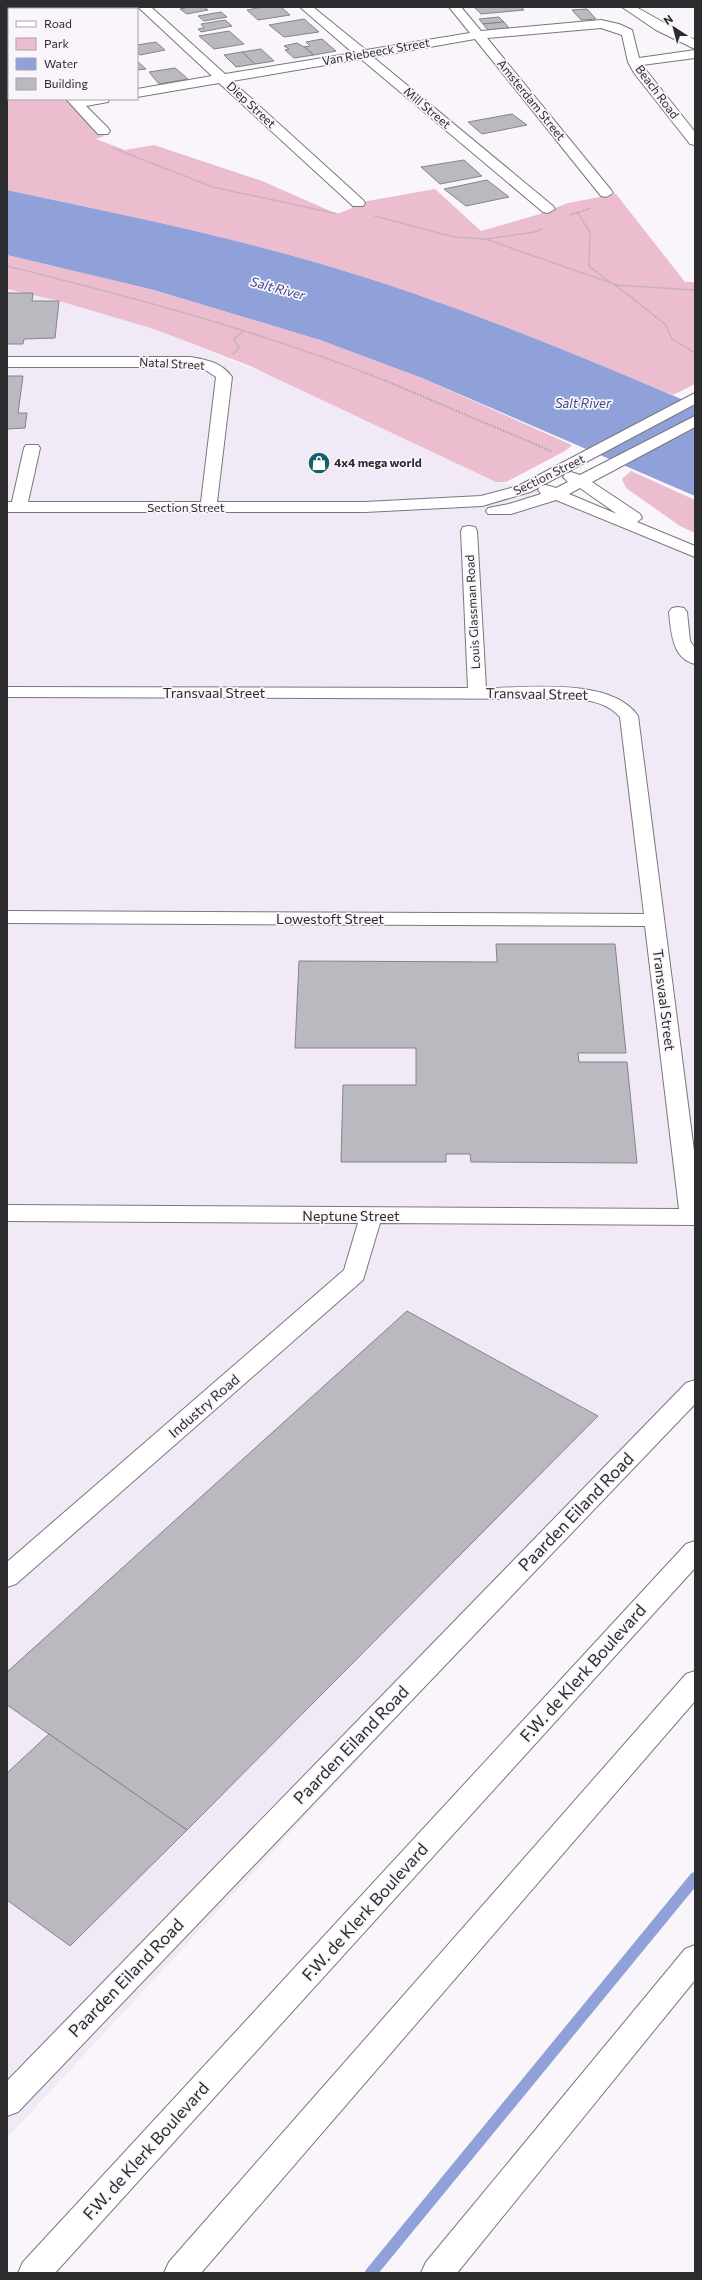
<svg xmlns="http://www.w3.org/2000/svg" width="702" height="2280" font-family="Commissioner,sans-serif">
  <rect width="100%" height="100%" fill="#f9f5fb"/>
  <polygon fill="#f1e9f6" points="7,289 59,301 154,329 273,377 496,482 574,494 695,553 695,1396 7,2138"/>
  <g fill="#ebbdce">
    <path d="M 7,48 L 9,48 L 9,99 L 64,99 L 104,136 L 96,139 L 125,150 L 154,145 L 262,181 L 337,214 L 352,208 L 351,204 L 435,189 L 481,231 L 540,214 L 568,203 L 616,194 L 685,282 L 695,282 L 695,384 L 673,395 C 554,345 435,297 311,261 C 211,232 109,212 7,190 Z"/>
    <polygon points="7,255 154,290 320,340 422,378 572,445 565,451 506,482 496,482 250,366 154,329 59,301 7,289"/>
    <polygon points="631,471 695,500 695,533 680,526 626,488 622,479"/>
  </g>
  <path fill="#90a1d9" d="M 7,190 C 109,212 211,232 311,261 C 443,299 569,351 695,405 L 695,496 L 422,378 L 320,340 L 154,290 L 7,255 Z"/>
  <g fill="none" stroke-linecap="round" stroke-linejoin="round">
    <polyline stroke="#90a1d9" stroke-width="12" points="371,2273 695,1878"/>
  </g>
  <g fill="#bab9bf" stroke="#848489">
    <polygon points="24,7 50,7 51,8 26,9"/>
    <polygon points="79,7 105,7 106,8 81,9"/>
    <polygon points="190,7 204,7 208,10 187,14 180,9"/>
    <polygon points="263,7 281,7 290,15 258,20 247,10"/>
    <polygon points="474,7 521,7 524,10 481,14"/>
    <polygon points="587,9 596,19 581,20 572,10"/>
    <polygon points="221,12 227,17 204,21 198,16"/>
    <polygon points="499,17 504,22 483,24 479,19"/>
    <polygon points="304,19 319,32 284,37 269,25"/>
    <polygon points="225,20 232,26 201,32 198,29 204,28 201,24"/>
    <polygon points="504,22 509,28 488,30 483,24"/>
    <polygon points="229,31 244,44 214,49 199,36"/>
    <polygon points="322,39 336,51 314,55 304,47 310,46 306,42"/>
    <polygon points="156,42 165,50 140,55 137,51 137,45"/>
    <polygon points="297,43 304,47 314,55 294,58 285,50 289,49 284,46"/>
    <polygon points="261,49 274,61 255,64 242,52"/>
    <polygon points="242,52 255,64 236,67 224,55"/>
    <polygon points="137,61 146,69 137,70"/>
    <polygon points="175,68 188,79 159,84 149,72"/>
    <polygon points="512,114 527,125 482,134 468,122"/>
    <polygon points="464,160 482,176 440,184 421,167"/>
    <polygon points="487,180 509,197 466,206 444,189"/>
    <polygon points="7,293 33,293 32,301 59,301 55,338 24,339 23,344 7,344"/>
    <polygon points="7,376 23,376 18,413 27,413 25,428 7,429"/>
    <polygon points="496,944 615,944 626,1053 578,1053 579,1062 627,1062 637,1163 471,1162 470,1154 446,1154 446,1162 341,1162 343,1085 416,1085 416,1048 295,1048 299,961 497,962"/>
    <polygon points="407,1311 598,1416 187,1830 7,1705 7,1672"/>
    <polygon points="49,1734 187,1830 70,1946 7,1900 7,1773"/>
  </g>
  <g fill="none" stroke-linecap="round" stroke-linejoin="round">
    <g stroke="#7a777c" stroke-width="2">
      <g id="minor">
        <polygon points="138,7 151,7 225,74 353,53 300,7 313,7 366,50 470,33 449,7 461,7 481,31 601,20 619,24 632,30 639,58 695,50 695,58 642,65 695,132 695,145 690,144 634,73 628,62 622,35 601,28 487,38 611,190 613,193 606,197 601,196 475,39 373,57 553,206 555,209 548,213 543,212 361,59 232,81 363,200 365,203 363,206 353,206 219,83 137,97 137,89 212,76"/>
        <polygon points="622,7 636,7 695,40 695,49 656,30"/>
        <polygon points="7,28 9,29 9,38 7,37"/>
        <polygon points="66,99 109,99 108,102 86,106 108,128 110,131 108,134 98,134"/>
        <path d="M 7,357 L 190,357 C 207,360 221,362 232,377 L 217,502 L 365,502 L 481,496 L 518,486 L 695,393 L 695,404 L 541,486 L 546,485 L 556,488 L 568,482 L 563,477 L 565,474 L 571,472 L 580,475 L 695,416 L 695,427 L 592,482 L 640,514 L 642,518 L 637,522 L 695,546 L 695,557 L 556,500 L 511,514 L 488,514 L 486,511 L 488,508 L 509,504 L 541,494 L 538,490 L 540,487 L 530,492 L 482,506 L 365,512 L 7,512 L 7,502 L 12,502 L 24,448 L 26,445 L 38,445 L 40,448 L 28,502 L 201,502 L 216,377 L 204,369 L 190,367 L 7,367 ZM 580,488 L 617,514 L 569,494 Z"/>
        <path d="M 469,526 L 475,527 L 477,531 L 486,688 C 528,688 611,677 638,716 L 695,1159 L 695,1225 L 380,1223 L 363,1280 L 16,1584 L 7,1587 L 7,1562 L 344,1270 L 358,1223 L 7,1221 L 7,1205 L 679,1209 L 645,926 L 7,923 L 7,911 L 644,914 L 620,717 C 608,704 594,701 577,699 L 7,697 L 7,687 L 468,688 L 461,531 L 463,527 Z"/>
        <path d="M 678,607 L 684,608 L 687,612 L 690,641 L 695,648 L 695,664 C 672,659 671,631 669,612 L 672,608 Z"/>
        <polygon points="695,1380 695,1404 18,2112 7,2116 7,2081 686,1383"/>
        <polygon points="695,1945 695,1980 457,2273 421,2273 426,2262 685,1949"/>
      </g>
    </g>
    <g stroke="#7a777c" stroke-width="2">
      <g id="highway">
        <polygon points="695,1541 695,1568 55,2273 18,2273 23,2262 686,1544"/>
        <polygon points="695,1671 695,1701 201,2273 164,2273 169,2262 686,1674"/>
      </g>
    </g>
    <g stroke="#a9a6ab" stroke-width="1.5" stroke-dasharray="1 1" stroke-linecap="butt">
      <polyline points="7,84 9,84"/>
      <polyline points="113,148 213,187 338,214"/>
      <polyline points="577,212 590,232 589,266 611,283"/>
      <polyline points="570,215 591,208"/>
      <polyline points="375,216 454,237 485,239 614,284 665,324 672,339 695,353"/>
      <polyline points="486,239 535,232 542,229"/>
      <path d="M 7,266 C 136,298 263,332 386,381"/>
      <polyline points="615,285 695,290"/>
      <polyline points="233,354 239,348 234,339 244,330"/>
    </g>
    <polyline stroke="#a9a6ab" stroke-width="2" stroke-dasharray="1.5 1.5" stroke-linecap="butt" points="384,380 551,451"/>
    <use href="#minor" fill="#fff" fill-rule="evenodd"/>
    <use href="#highway" fill="#fff" fill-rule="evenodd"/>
  </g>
  <defs>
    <g id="shop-disc" transform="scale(1.15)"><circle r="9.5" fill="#14616c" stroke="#f9f5fb"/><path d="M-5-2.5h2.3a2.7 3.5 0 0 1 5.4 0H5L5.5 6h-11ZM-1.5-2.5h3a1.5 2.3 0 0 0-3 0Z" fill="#fff"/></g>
  </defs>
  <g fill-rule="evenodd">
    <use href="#shop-disc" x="319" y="463"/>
  </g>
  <g text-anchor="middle" stroke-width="3.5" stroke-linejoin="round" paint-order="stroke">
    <g font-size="12" fill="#2c2b2d" stroke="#f9f5fb">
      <text transform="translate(376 52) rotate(-10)" y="4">Van Riebeeck Street</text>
      <text transform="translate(657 92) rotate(53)" y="4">Beach Road</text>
      <text transform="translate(531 100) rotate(51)" y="4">Amsterdam Street</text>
      <text transform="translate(251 105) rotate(43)" y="4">Diep Street</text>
      <text transform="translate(427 108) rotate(40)" y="4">Mill Street</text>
      <text transform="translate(172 364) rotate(3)" y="4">Natal Street</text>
      <text transform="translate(549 475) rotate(-26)" y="4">Section Street</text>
      <text x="186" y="512">Section Street</text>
      <text transform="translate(473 612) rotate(-93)" y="4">Louis Glassman Road</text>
    </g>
    <g font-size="12" font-weight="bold" fill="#2c2b2d" stroke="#f9f5fb" text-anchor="start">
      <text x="334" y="467">4x4 mega world</text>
    </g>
    <g font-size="13" font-style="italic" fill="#3b4b90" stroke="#f9f5fb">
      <text transform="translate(278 288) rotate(15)" y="5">Salt River</text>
      <text x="583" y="408">Salt River</text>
    </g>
    <g font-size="14" fill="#2c2b2d" stroke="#f9f5fb">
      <text x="214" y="698">Transvaal Street</text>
      <text transform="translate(537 694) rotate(1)" y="5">Transvaal Street</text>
      <text x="330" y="924">Lowestoft Street</text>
      <text transform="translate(664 1000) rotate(83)" y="5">Transvaal Street</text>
      <text x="351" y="1221">Neptune Street</text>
      <text transform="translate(204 1406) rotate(-41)" y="5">Industry Road</text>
    </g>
    <g font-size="17" fill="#2c2b2d" stroke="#f9f5fb">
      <text transform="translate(576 1512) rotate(-46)" y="6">Paarden Eiland Road</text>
      <text transform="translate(583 1673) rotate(-48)" y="6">F.W. de Klerk Boulevard</text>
      <text transform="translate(351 1745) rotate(-46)" y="6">Paarden Eiland Road</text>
      <text transform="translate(365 1912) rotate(-48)" y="6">F.W. de Klerk Boulevard</text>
      <text transform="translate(126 1978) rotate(-46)" y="6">Paarden Eiland Road</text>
      <text transform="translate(146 2151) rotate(-48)" y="6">F.W. de Klerk Boulevard</text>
    </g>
  </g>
  <rect width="702" height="2280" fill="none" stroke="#2c2b2d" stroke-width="16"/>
  <rect x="8" y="8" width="130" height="92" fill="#f9f5fb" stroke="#a7a4a9"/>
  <rect x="16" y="21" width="20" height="6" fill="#ffffff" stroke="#a7a4a9"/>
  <text x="44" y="28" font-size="12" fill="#2c2b2d">Road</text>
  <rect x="16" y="38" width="20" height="12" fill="#ebbdce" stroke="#a7a4a9"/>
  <text x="44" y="48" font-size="12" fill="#2c2b2d">Park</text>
  <rect x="16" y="58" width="20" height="12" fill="#90a1d9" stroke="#a7a4a9"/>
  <text x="44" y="68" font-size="12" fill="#2c2b2d">Water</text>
  <rect x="16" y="78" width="20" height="12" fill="#bab9bf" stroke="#a7a4a9"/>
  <text x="44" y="88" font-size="12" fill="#2c2b2d">Building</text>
  <g transform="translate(674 28) rotate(324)" stroke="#f9f5fb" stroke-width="3" paint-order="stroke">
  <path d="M0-3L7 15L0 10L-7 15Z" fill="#2c2b2d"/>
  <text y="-6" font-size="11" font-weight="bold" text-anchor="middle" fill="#2c2b2d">N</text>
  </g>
</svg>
